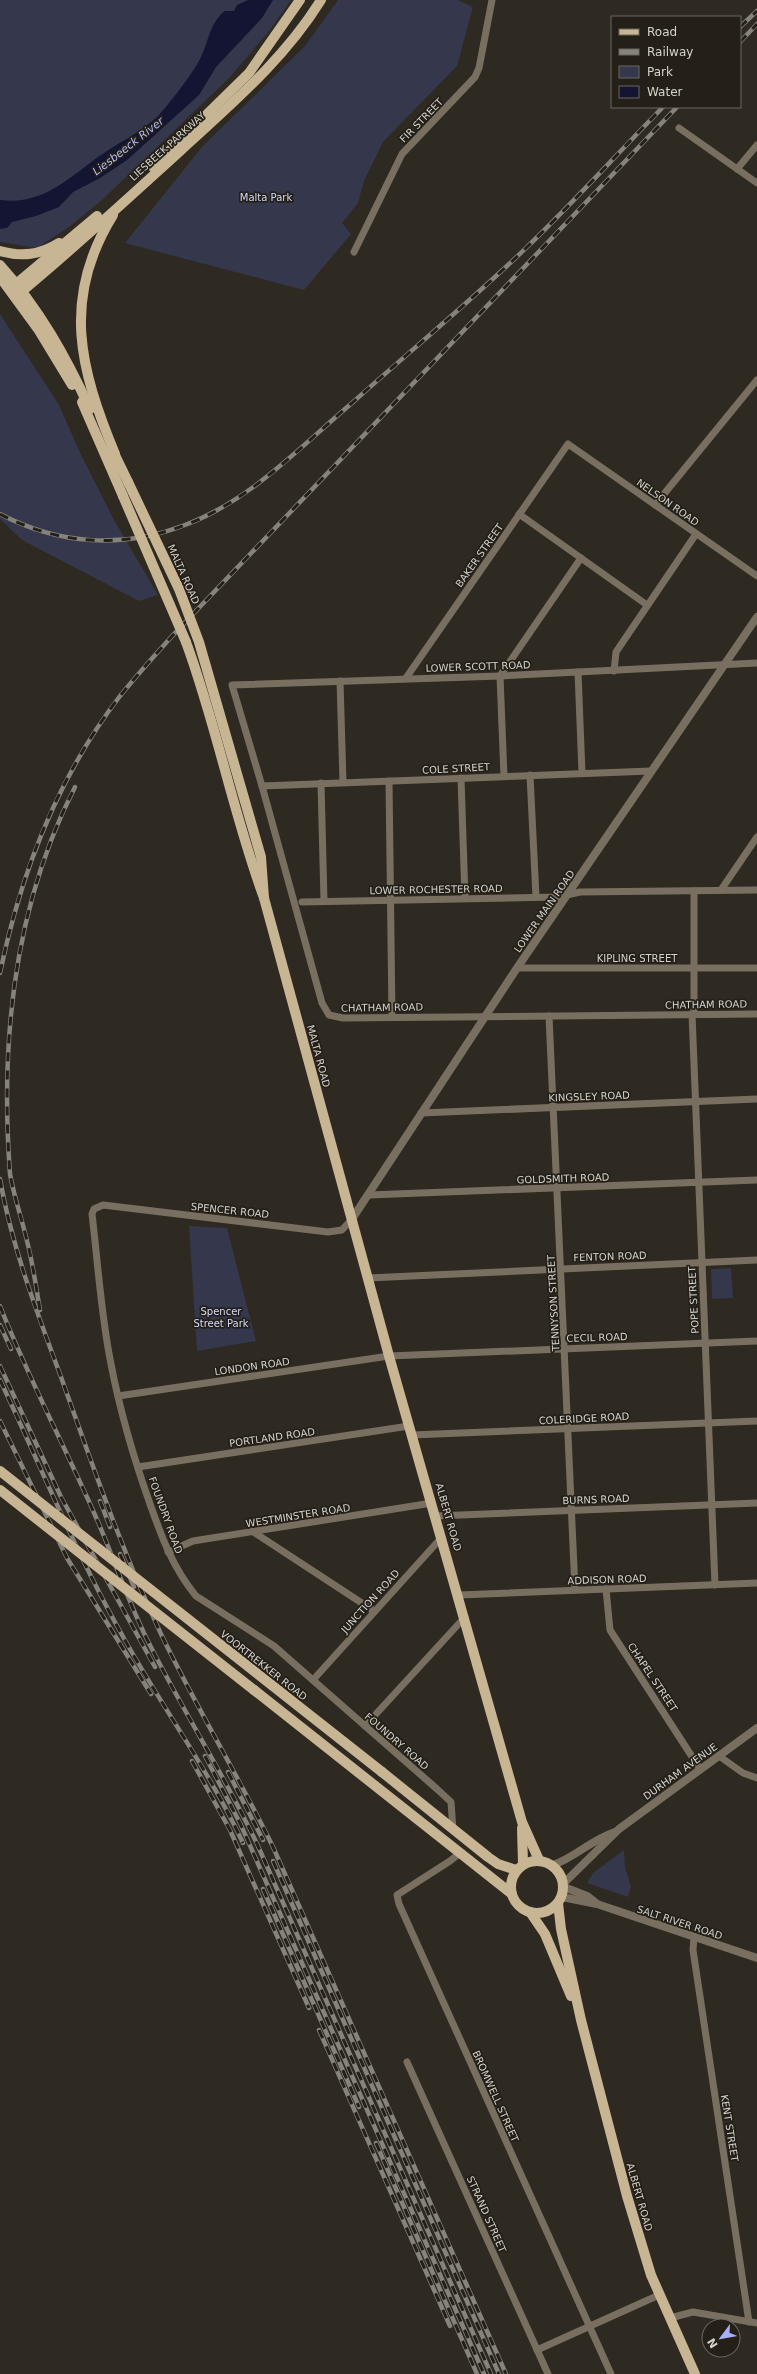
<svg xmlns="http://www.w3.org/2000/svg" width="757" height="2374" font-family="'DejaVu Sans',sans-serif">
  <rect width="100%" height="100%" fill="#2e2921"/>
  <g fill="#35374c">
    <polygon points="0,0 291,0 270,30 229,78 101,201 69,227 37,248 0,242"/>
    <polygon points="338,0 458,0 473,7 457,66 383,142 364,181 358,203 342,223 351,234 304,290 125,243 202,147 305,46"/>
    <polygon points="0,314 59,405 81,455 114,520 158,595 139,601 22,540 0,519"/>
    <polygon points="189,1226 227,1228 256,1341 197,1351"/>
    <polygon points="731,1268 733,1298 712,1299 711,1269"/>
    <polygon points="624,1850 625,1867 631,1887 628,1897 587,1883 593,1873"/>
  </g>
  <path fill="#141433" d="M 248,0 L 273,0 L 262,18 L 216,67 L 199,95 L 127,160 L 100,178 L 73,192 L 59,207 L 36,216 L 12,222 L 7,228 L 0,229 L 0,200 C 45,206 71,175 104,153 C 122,141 144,130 159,115 C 172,100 191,76 200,59 C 209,42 209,23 225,11 L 234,11 L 237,5 Z"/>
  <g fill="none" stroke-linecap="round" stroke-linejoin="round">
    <g stroke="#796f60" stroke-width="7">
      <polyline points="679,128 757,183"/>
      <polyline points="737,169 757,145"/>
      <polyline points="354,252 402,154 475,77 479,68 492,0"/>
      <polyline points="655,505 757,380"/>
      <polyline points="519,514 647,605"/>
      <polyline points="757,663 500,676 232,685 262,786 322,1003 329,1015 343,1018 757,1014"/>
      <polyline points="614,671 616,652 696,534"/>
      <polyline points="578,672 582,773"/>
      <polyline points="500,676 581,558"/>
      <polyline points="500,676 504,776"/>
      <polyline points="406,678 568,444 757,576"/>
      <polyline points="340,681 343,782"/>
      <polyline points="530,775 536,897"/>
      <polyline points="461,778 465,898"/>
      <polyline points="389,781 392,1017"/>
      <polyline points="321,783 324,901"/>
      <polyline points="262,786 651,771"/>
      <polyline points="721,890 757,837"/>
      <polyline points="694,891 694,1014"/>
      <polyline points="302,902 558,897 580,892 757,890"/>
      <polyline points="517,968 757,968"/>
      <polyline points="692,1014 715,1585"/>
      <polyline points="549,1016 575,1590"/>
      <polyline points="421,1113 757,1099"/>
      <polyline points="369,1195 757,1180"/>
      <path d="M 352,1219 L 342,1230 L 328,1232 L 103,1205 L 94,1209 L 92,1214 C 98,1264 101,1315 111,1364 C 120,1411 134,1459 150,1504 C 162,1538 173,1568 196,1596 L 274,1646 L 437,1789 L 451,1802 L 453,1830"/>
      <polyline points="368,1278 757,1260"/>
      <polyline points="118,1396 389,1356 757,1341"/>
      <polyline points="412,1435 757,1421"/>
      <polyline points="138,1467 409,1426"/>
      <polyline points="436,1516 757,1503"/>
      <polyline points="252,1531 374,1611"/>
      <polyline points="168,1552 193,1541 432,1503"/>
      <polyline points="606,1589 610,1630 700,1769"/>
      <polyline points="459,1595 757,1583"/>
      <polyline points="313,1680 442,1537"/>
      <polyline points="365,1726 465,1617"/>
      <polyline points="719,1756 743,1773 757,1778"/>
      <polyline points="460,1853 450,1861 397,1895 399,1904 611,2374"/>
      <polyline points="694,1937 693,1950 749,2322"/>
      <polyline points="407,2062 548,2374"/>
      <polyline points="670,2318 693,2312 757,2323"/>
      <polyline points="537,2350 659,2295"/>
    </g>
    <g stroke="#796f60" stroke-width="8">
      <polyline points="352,1219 517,968 757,617"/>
      <path d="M 553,1865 C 574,1858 591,1840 615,1832"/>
      <polyline points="564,1883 619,1829 757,1728"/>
      <polyline points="564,1887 587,1896 596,1903"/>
      <polyline points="562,1897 597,1904 757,1958"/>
    </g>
    <g stroke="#c8b594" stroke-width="10">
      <polyline points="153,167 249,73 300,0"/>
      <path d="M 113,215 C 61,299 80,369 115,454"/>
      <path d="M 0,251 C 22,257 40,255 59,243"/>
      <path d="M 0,265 C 39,308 66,357 90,409"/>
      <polyline points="0,277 38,329 72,385"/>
      <polyline points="10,289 97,216"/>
      <path d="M 15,297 C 71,251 125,201 179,152 C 230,105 284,60 321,0"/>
      <polyline points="82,402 123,496"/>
      <polyline points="112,449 128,482"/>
      <path d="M 186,642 C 217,726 233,814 264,898 L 389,1356 L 522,1822 L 539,1860"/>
      <polyline points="254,1690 512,1894"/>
      <polyline points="382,1772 488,1857 498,1864 516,1870"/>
      <polyline points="522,1828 523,1864"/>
      <circle cx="537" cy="1887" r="26"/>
      <polyline points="558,1903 561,1929 581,2020 627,2196 651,2275 695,2374"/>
      <polyline points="530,1912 545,1934 571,1996"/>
    </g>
    <g stroke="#86837c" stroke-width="4.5">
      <g id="rail">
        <polyline points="740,27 757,11"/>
        <polyline points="740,42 757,24"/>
        <path d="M 0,514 C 59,545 123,549 185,525 C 250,501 300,447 352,403 C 410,351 470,302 526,248 C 573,203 617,154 663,107"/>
        <path d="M 0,973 C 21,872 57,778 120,696 C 137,675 155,655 174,634 L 677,107"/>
        <path d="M 0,1179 C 12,1248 37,1312 61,1377 C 92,1464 122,1551 161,1634 C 196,1707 238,1775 273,1847 L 506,2374"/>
        <path d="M 0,1306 C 28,1377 64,1445 95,1515 C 115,1560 129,1606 152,1649 C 186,1716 226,1778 258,1846 L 491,2374"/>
        <path d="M 40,1310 C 36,1287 33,1264 27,1241 C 22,1219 14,1197 10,1174 C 0,1041 14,906 75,787"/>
        <polyline points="0,1325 11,1349"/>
        <polyline points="0,1366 61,1497 155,1667"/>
        <path d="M 0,1380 C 41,1467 78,1558 126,1642 C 164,1710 210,1772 243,1843"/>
        <polyline points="0,1421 67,1558 151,1694"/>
        <polyline points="100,1501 110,1527"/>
        <polyline points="120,1554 134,1587"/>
        <polyline points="205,1756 240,1823 484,2374"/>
        <polyline points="192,1761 230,1830 309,2008"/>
        <polyline points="228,1772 263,1840"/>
        <polyline points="273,1861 499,2374"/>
        <polyline points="263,1889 359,2107"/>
        <polyline points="319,2030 450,2326"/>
        <polyline points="376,2143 477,2374"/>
      </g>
    </g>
    <use href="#rail" stroke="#242018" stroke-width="3" stroke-dasharray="9" stroke-linecap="butt"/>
    <g stroke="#c8b594" stroke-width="10">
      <polyline points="128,482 179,589 199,642 261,857 264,898"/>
      <polyline points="123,496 186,642"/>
      <polyline points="0,1471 382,1772"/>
      <polyline points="0,1490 254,1690"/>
    </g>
  </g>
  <g text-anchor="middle" stroke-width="3.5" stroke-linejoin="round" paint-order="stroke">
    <g font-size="10" fill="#d5d2cd" stroke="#242018">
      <text transform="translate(421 120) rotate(-46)" y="4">FIR STREET</text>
      <text transform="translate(167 146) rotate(-42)" y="4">LIESBEEK PARKWAY</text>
      <text transform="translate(668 502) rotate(35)" y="4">NELSON ROAD</text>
      <text transform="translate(479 555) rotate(-55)" y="4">BAKER STREET</text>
      <text transform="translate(184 574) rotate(66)" y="4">MALTA ROAD</text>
      <text transform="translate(478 666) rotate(-2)" y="4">LOWER SCOTT ROAD</text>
      <text transform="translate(456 768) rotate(-3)" y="4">COLE STREET</text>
      <text transform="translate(436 889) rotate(-1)" y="4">LOWER ROCHESTER ROAD</text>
      <text transform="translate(544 911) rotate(-55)" y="4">LOWER MAIN ROAD</text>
      <text x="637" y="962">KIPLING STREET</text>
      <text transform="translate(706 1004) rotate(-1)" y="4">CHATHAM ROAD</text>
      <text transform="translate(382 1007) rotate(-1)" y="4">CHATHAM ROAD</text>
      <text transform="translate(319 1056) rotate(75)" y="4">MALTA ROAD</text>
      <text transform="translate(589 1096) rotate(-2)" y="4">KINGSLEY ROAD</text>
      <text transform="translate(563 1178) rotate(-2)" y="4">GOLDSMITH ROAD</text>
      <text transform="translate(230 1210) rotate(6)" y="4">SPENCER ROAD</text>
      <text transform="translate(610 1256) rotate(-2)" y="4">FENTON ROAD</text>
      <text transform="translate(693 1300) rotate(-93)" y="4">POPE STREET</text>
      <text transform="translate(553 1303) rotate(-93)" y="4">TENNYSON STREET</text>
      <text transform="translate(597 1337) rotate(-2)" y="4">CECIL ROAD</text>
      <text transform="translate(252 1366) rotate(-8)" y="4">LONDON ROAD</text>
      <text transform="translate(584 1418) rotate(-3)" y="4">COLERIDGE ROAD</text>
      <text transform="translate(272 1437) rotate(-8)" y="4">PORTLAND ROAD</text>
      <text transform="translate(596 1499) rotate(-2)" y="4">BURNS ROAD</text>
      <text transform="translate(166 1515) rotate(70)" y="4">FOUNDRY ROAD</text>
      <text transform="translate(298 1515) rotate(-9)" y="4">WESTMINSTER ROAD</text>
      <text transform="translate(449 1517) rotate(74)" y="4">ALBERT ROAD</text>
      <text transform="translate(607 1579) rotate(-2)" y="4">ADDISON ROAD</text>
      <text transform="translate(370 1601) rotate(-48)" y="4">JUNCTION ROAD</text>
      <text transform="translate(264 1665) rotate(38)" y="4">VOORTREKKER ROAD</text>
      <text transform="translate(653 1677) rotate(56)" y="4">CHAPEL STREET</text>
      <text transform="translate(397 1741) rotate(41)" y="4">FOUNDRY ROAD</text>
      <text transform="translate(680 1771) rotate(-36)" y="4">DURHAM AVENUE</text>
      <text transform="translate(680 1922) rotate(18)" y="4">SALT RIVER ROAD</text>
      <text transform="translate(496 2096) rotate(66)" y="4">BROMWELL STREET</text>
      <text transform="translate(730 2128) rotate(81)" y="4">KENT STREET</text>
      <text transform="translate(640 2197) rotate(74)" y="4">ALBERT ROAD</text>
      <text transform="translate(487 2214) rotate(66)" y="4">STRAND STREET</text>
    </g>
    <g font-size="10" fill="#d3d8fe" stroke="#242018">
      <text x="266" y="201">Malta Park</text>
      <text x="221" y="1315">Spencer<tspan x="221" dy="12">Street Park</tspan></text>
    </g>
    <g font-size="11" font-style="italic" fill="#b4bbfa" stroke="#242018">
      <text transform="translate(128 146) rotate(-38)" y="4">Liesbeeck River</text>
    </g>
  </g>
  <rect x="611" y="16" width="130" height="92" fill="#242018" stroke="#6b6760"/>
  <rect x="619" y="29" width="20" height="6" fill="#c8b594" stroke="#6b6760"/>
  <text x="647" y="36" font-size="12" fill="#d5d2cd">Road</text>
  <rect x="619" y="49" width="20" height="6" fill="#86837c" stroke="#6b6760"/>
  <text x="647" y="56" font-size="12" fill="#d5d2cd">Railway</text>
  <rect x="619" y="66" width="20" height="12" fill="#35374c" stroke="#6b6760"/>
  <text x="647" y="76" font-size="12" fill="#d5d2cd">Park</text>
  <rect x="619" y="86" width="20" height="12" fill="#141433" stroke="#6b6760"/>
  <text x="647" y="96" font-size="12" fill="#d5d2cd">Water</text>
  <g transform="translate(721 2338) rotate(238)"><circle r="19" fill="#242018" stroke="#6b6760"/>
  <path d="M0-3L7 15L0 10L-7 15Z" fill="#a8b0fc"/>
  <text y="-6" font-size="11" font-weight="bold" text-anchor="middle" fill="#d5d2cd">N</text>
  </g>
</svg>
